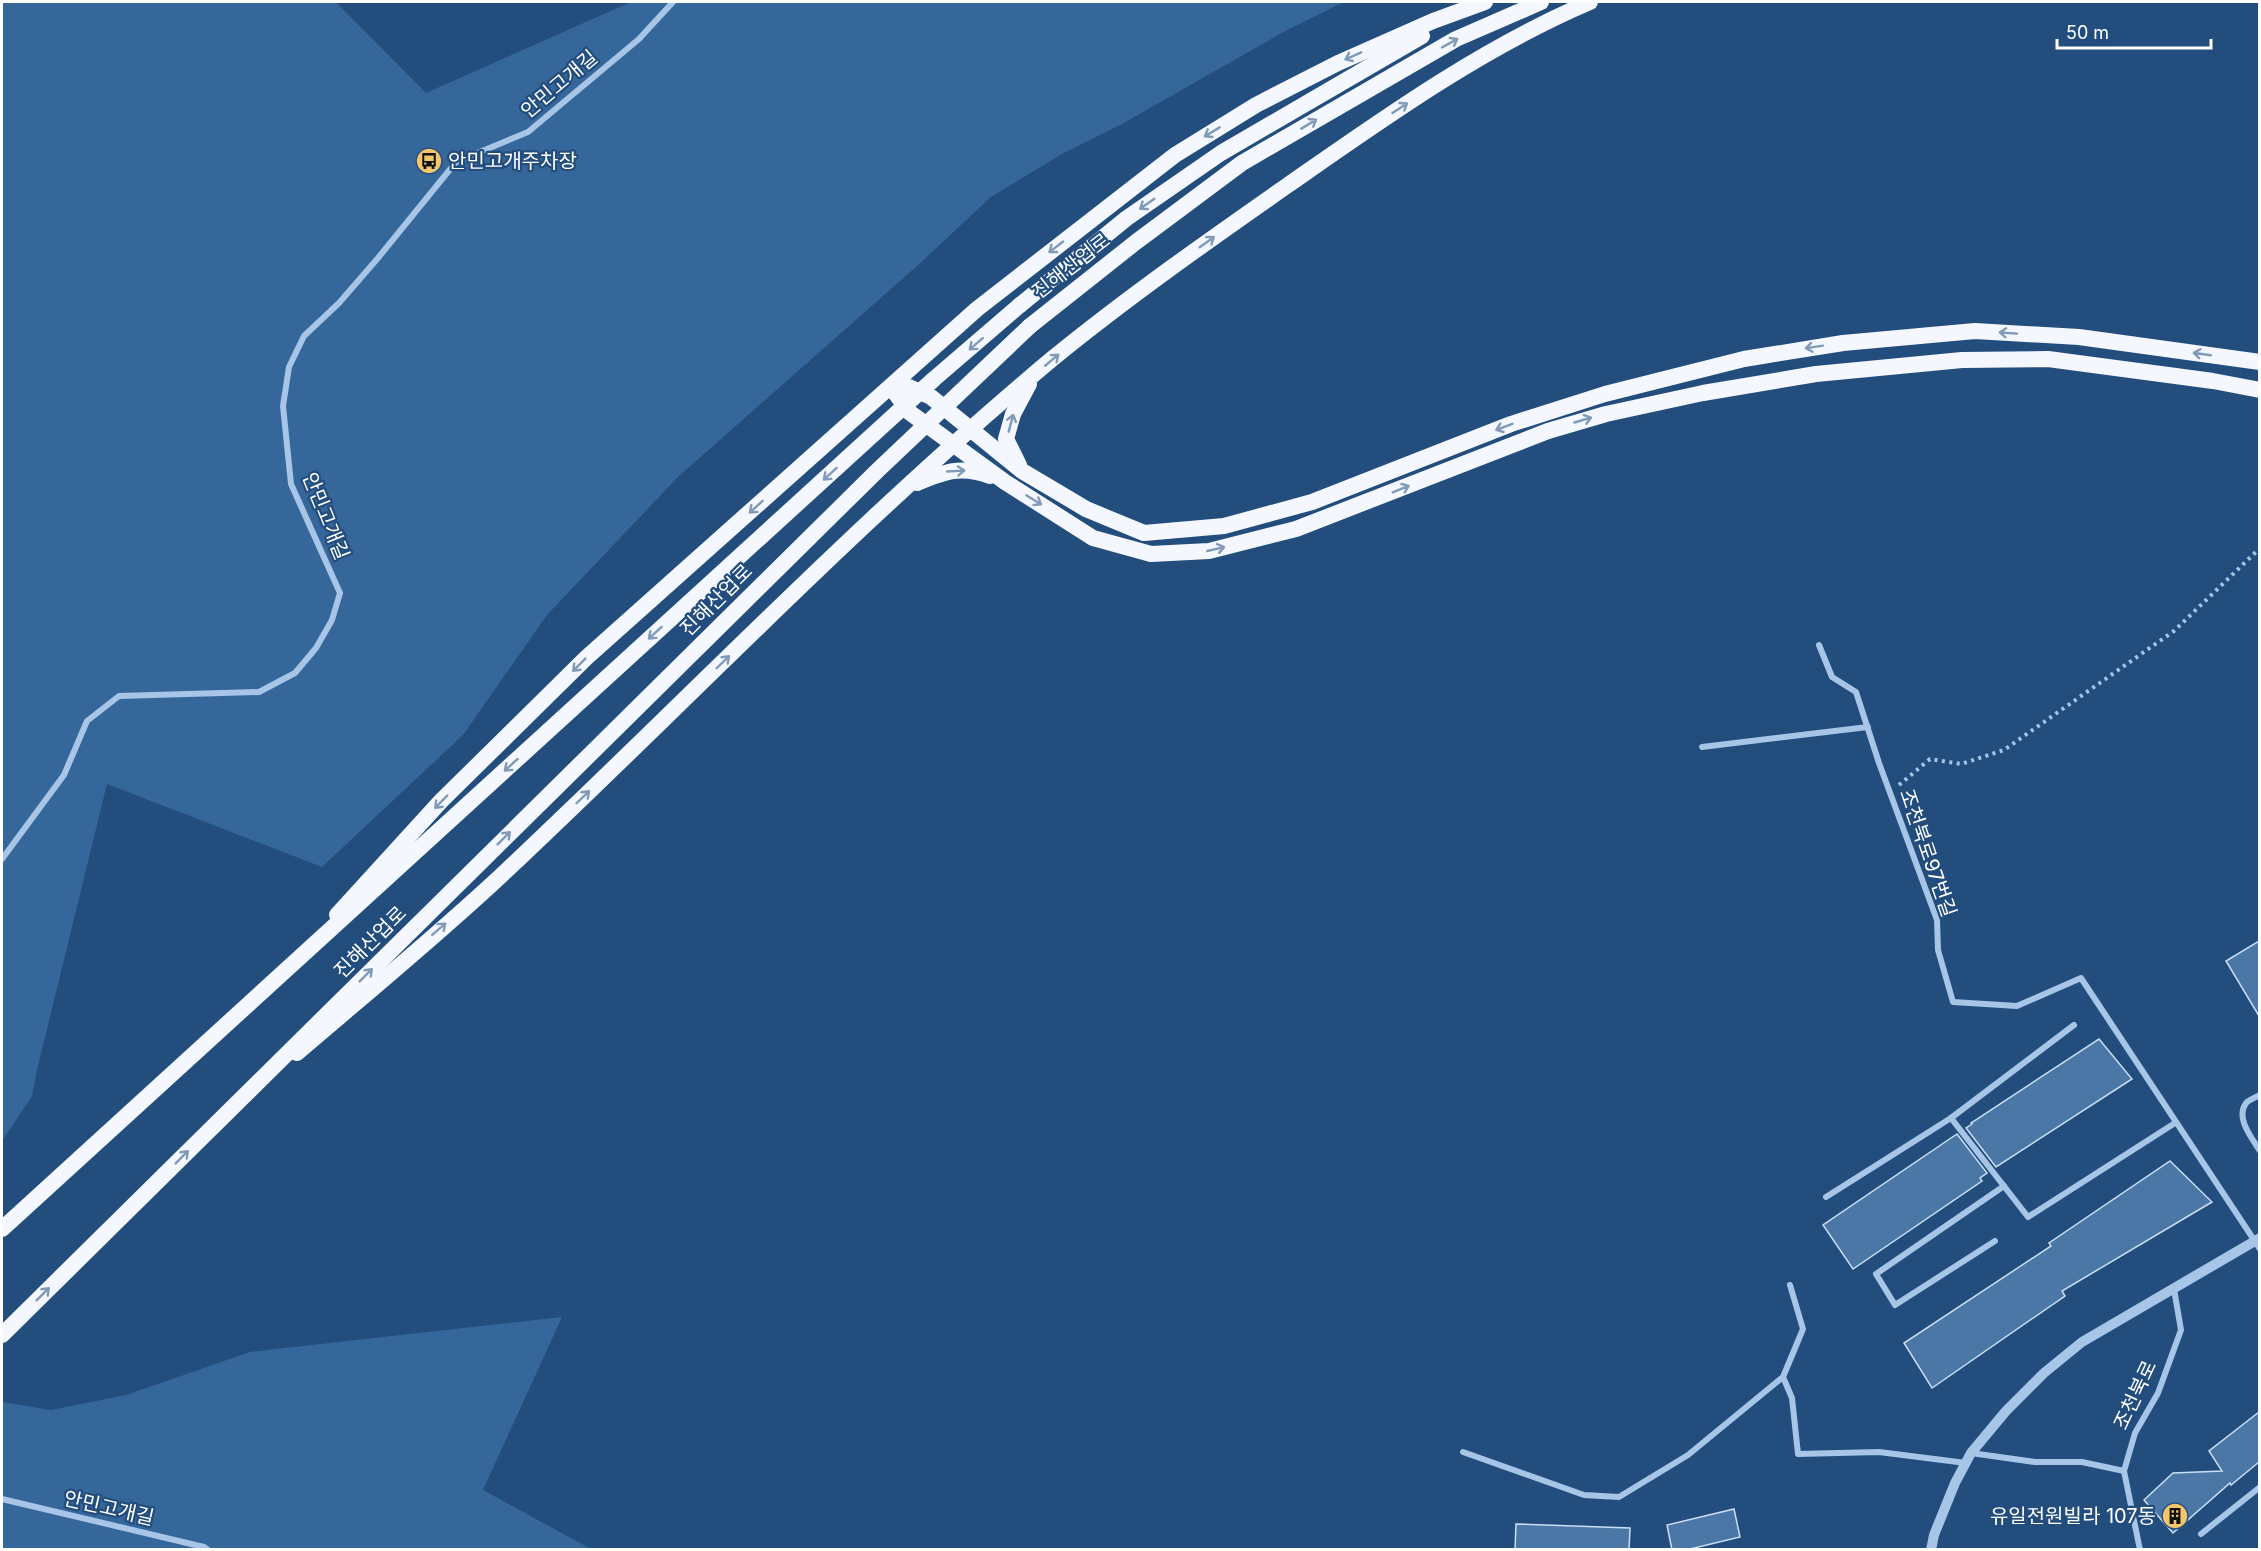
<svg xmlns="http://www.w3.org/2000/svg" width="2261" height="1551" font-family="Inter,'Noto Sans KR',sans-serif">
  <rect width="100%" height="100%" fill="#224d7d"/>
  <g fill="#36679b">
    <polygon points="2,2 336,2 426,93 631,2 1344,2 1285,31 1122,124 1062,154 991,197 917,266 678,477 547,615 463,735 322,867 107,784 37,1070 32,1096 2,1141"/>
    <polygon points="562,1317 483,1490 591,1549 2,1550 2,1403 3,1402 51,1410 126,1395 250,1352"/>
  </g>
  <g fill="#4b77a6" stroke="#cadff5" stroke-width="1.5">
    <polygon points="2259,941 2259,1016 2226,961"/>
    <polygon points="2099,1039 2132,1079 1996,1167 1966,1128 1972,1124 1971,1123"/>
    <polygon points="1957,1134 1987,1173 1980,1178 1982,1181 1853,1269 1823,1225"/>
    <polygon points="2170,1161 2212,1202 2062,1291 2065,1296 1932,1388 1904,1343 2051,1246 2049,1243"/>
    <polygon points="2259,1412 2259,1462 2231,1485 2230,1483 2173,1533 2144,1500 2173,1473 2222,1471 2209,1451"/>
    <polygon points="1734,1509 1740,1537 1686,1550 1672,1550 1667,1525"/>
    <polygon points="1516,1524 1630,1528 1629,1550 1515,1550"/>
  </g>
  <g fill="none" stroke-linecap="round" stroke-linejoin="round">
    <polyline stroke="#a7c5e6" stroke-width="4" stroke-dasharray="3 4.5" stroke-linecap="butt" points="1899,785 1930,759 1961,764 2004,750 2174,631 2260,548"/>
    <g stroke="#a7c5e6" stroke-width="6">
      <polyline points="1819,645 1832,677 1856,692 1879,763 1937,920 1938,950 1953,1002 2017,1006 2081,978 2260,1249"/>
      <polyline points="1702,747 1868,727"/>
      <polyline points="2,859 64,775 87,721 119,696 259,692 295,673 316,648 332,620 340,593 291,484 283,406 289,367 304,336 339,303 378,258 456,162 528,132 639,39 673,2"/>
      <polyline points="2074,1025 1951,1118 2028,1217 2175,1123"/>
      <path d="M 2260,1095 C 2256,1097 2250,1100 2247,1102 C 2234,1117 2252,1138 2260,1151"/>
      <polyline points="1826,1197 1951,1118"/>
      <polyline points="1995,1241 1895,1305 1876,1274 2004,1186"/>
      <polyline points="1790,1285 1803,1329 1783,1377 1792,1398 1798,1454 1879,1452 1966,1463"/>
      <polyline points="1463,1452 1584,1495 1619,1497 1688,1455 1783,1377"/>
      <polyline points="1971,1453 2035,1462 2082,1462 2124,1471"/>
      <polyline points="2,1499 204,1547 208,1550"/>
      <polyline points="2201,1534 2260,1487"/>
      <polyline points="2140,1550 2124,1471 2135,1433 2158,1393 2181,1330 2174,1289"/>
    </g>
    <polyline stroke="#a7c5e6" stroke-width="10" points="1931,1550 1934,1535 1955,1483 1971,1453 2006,1411 2044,1373 2082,1342 2260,1238"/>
    <g stroke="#f4f8fe" stroke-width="16">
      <polyline points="1020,305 1127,218 1221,153 1422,36"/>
      <polyline points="1030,326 1136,242 1242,163 1456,39 1541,2"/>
      <polyline points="891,387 909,412 1005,482 1093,538 1151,554 1209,551 1296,529 1548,431 1606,414 1703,393 1816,374 1962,360 2048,359 2213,381 2260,390"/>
      <polyline points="891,387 909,387 931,397 1022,471 1086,509 1144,533 1224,526 1312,502 1511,424 1605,394 1744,359 1843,343 1975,331 2079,337 2260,362"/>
      <polyline points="1019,465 1006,439 1013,414 1029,384"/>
      <path d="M 917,483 C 944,472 960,465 990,476"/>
      <polyline points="337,915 441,801 586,658 977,309 1175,155 1256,105 1338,63 1433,21 1485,2"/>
      <path d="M 297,1053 C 367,993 439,934 506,871 C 688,700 860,519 1052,359 C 1128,297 1208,241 1288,185 C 1384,118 1482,48 1590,2"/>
    </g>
    <g stroke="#f4f8fe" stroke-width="16">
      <polyline points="2,1229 934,379 1020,305"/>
      <polyline points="2,1335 878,470 1030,326"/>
    </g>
  </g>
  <defs><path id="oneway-shaft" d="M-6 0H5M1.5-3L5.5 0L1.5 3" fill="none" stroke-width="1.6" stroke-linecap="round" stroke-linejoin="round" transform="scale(1.5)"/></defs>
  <g stroke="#809ab7">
    <use href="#oneway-shaft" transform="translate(1450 43) rotate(-29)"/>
    <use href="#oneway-shaft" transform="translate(1353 56) rotate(156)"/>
    <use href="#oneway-shaft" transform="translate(1400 108) rotate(-33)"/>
    <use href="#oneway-shaft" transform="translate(1309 124) rotate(-31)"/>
    <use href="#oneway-shaft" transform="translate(1212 132) rotate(149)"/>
    <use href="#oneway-shaft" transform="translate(1147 204) rotate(145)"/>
    <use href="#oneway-shaft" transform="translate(1207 242) rotate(-35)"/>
    <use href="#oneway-shaft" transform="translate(1056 247) rotate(142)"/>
    <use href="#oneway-shaft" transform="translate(2008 333) rotate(-176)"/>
    <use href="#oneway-shaft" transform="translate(976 344) rotate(139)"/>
    <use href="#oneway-shaft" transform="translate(1814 347) rotate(171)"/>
    <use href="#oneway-shaft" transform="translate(2202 354) rotate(-172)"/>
    <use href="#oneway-shaft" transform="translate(1052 360) rotate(-40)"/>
    <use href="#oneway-shaft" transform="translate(1583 420) rotate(-16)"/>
    <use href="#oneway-shaft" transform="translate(1011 423) rotate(-75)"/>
    <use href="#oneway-shaft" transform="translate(1504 427) rotate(159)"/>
    <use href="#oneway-shaft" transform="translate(956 471) rotate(-3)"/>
    <use href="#oneway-shaft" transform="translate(830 474) rotate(138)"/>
    <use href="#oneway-shaft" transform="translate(1401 489) rotate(-22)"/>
    <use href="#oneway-shaft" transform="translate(1034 500) rotate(32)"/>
    <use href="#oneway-shaft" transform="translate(756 507) rotate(138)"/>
    <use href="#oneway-shaft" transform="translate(1216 549) rotate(-13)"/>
    <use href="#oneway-shaft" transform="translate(655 633) rotate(138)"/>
    <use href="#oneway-shaft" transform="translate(723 662) rotate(-44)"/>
    <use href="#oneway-shaft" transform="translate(579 665) rotate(135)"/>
    <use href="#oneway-shaft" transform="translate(511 765) rotate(138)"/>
    <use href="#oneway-shaft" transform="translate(583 797) rotate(-44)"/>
    <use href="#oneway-shaft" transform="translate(441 802) rotate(134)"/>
    <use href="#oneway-shaft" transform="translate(504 838) rotate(-45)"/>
    <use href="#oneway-shaft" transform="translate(439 929) rotate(-41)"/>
    <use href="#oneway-shaft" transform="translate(366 975) rotate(-45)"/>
    <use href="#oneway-shaft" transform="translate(182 1157) rotate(-45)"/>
    <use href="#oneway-shaft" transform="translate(43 1294) rotate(-45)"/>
  </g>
  <defs>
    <g id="bus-disc" transform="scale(1.35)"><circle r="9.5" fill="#f2c669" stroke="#224d7d"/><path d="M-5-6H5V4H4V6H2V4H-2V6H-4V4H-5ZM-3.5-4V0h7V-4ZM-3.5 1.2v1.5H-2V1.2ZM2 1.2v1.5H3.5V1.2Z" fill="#111"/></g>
    <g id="building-disc" transform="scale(1.35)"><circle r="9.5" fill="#f2c669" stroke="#224d7d"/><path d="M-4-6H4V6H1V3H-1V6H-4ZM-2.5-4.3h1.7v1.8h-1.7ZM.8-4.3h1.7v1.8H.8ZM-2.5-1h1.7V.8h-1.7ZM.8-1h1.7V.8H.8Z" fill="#111"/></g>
  </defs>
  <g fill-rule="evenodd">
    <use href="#bus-disc" x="429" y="161"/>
    <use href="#building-disc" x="2175" y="1516"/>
  </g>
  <g text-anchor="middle" stroke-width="4.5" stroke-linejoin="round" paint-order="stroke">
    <g font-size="20" fill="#fff" stroke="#224d7d">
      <text transform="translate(559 84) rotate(-40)" y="7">안민고개길</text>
      <text transform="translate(1071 266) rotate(-38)" y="7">진해산업로</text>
      <text transform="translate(326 516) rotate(68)" y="7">안민고개길</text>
      <text transform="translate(716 600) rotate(-45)" y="7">진해산업로</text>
      <text transform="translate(1928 853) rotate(71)" y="7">조천북로97번길</text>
      <text transform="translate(370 942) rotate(-45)" y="7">진해산업로</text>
      <text transform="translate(2135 1395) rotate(-65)" y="7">조천북로</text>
      <text transform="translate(109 1508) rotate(13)" y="7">안민고개길</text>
    </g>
    <g font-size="20" fill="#fff" stroke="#224d7d" text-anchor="start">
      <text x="448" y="168">안민고개주차장</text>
      <text x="2156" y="1523" text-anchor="end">유일전원빌라 107동</text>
    </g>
  </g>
  <rect width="2261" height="1551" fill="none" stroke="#ffffff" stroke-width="6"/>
  <path d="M2057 39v9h154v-9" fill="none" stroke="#ffffff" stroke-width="3"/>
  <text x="2066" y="39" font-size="18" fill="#ffffff" stroke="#224d7d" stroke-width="4.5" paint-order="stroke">50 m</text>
</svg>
